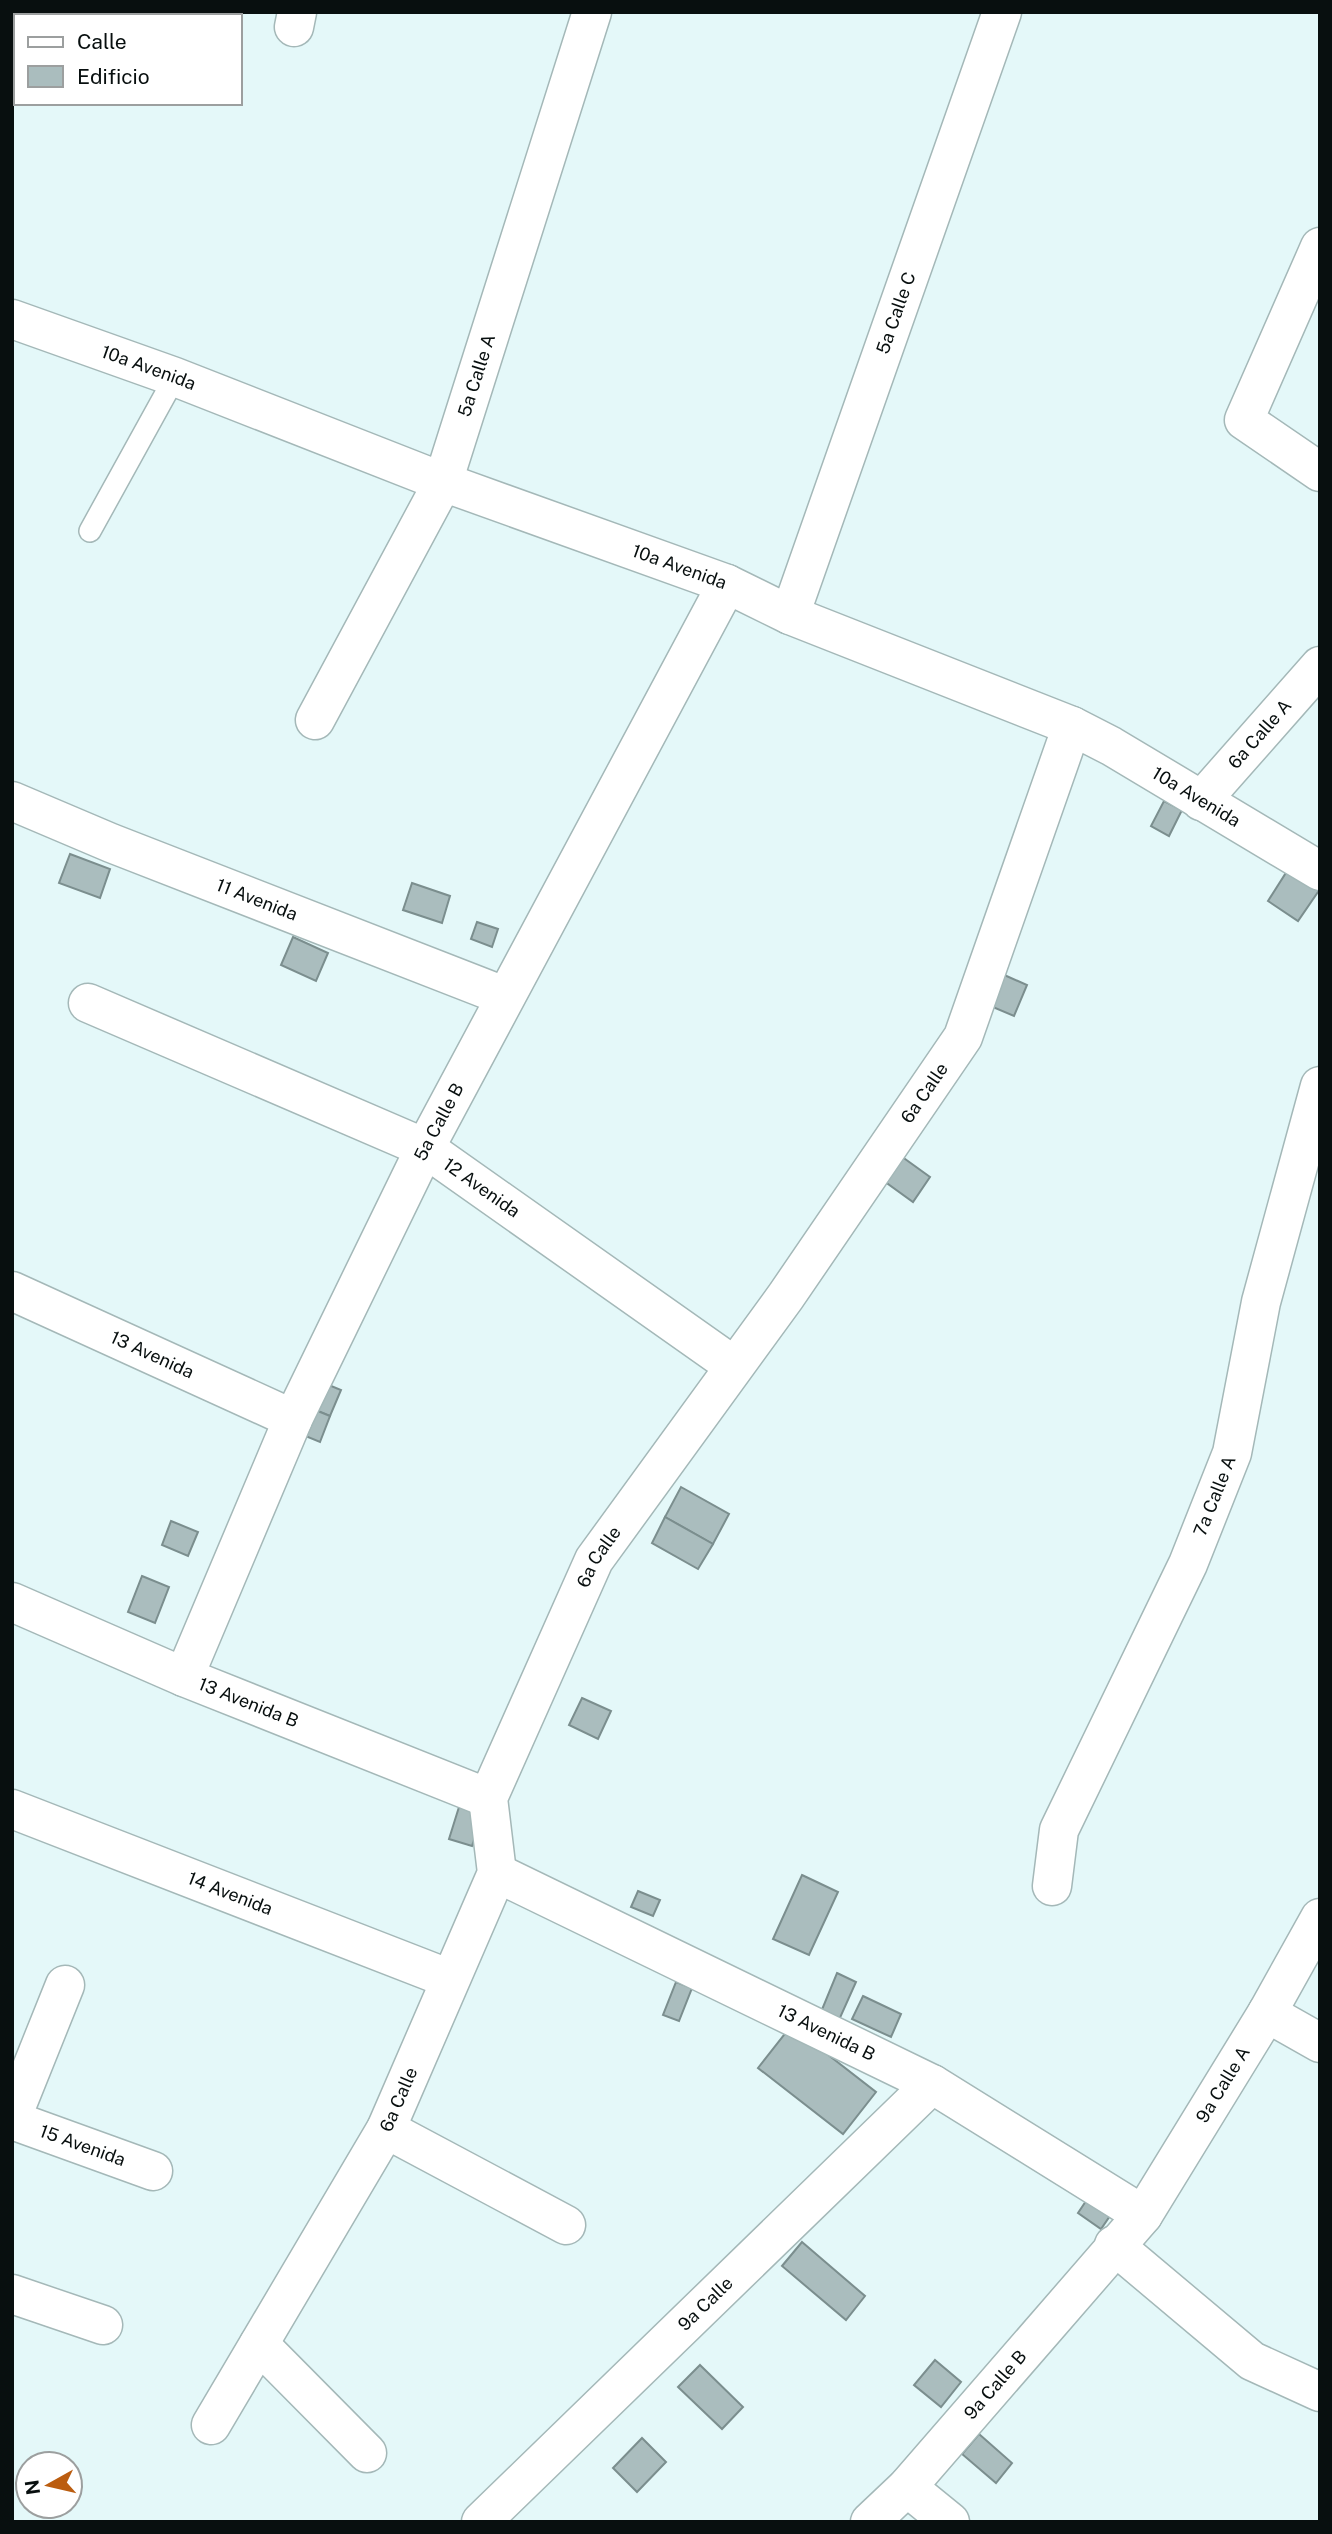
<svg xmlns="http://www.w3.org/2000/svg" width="1332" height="2534" font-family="'Public Sans',sans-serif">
  <rect width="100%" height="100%" fill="#e4f8f9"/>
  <g fill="#aabdbe" stroke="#7b8e8e" stroke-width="2">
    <polygon points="1164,801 1182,810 1169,836 1151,826"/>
    <polygon points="70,854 110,869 100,898 59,883"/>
    <polygon points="1289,868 1320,889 1298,921 1268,901"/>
    <polygon points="412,883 450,896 442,923 403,910"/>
    <polygon points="477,922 498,929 492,947 471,939"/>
    <polygon points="293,937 328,953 316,981 281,965"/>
    <polygon points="1002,974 1027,985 1014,1016 988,1005"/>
    <polygon points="894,1151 930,1177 913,1202 877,1176"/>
    <polygon points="319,1381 341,1390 330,1416 308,1407"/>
    <polygon points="308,1407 330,1416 320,1442 298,1433"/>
    <polygon points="681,1487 729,1514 713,1544 665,1517"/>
    <polygon points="665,1517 713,1544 698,1569 652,1543"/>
    <polygon points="171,1521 198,1532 188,1556 162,1545"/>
    <polygon points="142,1576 169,1587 155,1623 128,1612"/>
    <polygon points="582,1698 611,1711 598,1739 569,1725"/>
    <polygon points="459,1807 482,1814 472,1846 449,1839"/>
    <polygon points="802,1875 838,1892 809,1955 773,1939"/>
    <polygon points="638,1891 660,1900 653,1916 631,1907"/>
    <polygon points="837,1973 856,1982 839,2020 821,2012"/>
    <polygon points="676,1982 692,1988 679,2021 663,2015"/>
    <polygon points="863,1996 901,2014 891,2037 852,2019"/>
    <polygon points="791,2026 876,2092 843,2134 758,2068"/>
    <polygon points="1092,2192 1116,2207 1101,2229 1078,2213"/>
    <polygon points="802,2242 865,2296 846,2320 782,2266"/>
    <polygon points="935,2360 961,2382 941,2407 914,2385"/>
    <polygon points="700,2365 743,2407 722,2429 678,2387"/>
    <polygon points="979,2434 1012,2463 996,2483 962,2454"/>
    <polygon points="642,2438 666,2462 637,2492 613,2468"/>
  </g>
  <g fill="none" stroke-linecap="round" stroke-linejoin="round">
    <g stroke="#a4b8b8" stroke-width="24">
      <polyline id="lane" points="90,531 175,377"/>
    </g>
    <g stroke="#a4b8b8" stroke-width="41">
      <g id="street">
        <polyline points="294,27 297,12"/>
        <polyline points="1320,247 1244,420 1320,472"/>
        <path id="s1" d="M 12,319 L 175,377 L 443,482 L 727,584 L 790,615 L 1072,726 L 1111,746 L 1320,871"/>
        <path id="s2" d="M 790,615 L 1002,12"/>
        <path id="s3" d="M 315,720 L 443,482 L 592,12"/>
        <path id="s4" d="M 12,801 L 111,843 L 504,996"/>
        <path id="s5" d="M 1201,801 L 1320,666"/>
        <path id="s6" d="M 88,1003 L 425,1148 L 734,1366"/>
        <path id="s7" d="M 12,1291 L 293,1419"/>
        <path id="s8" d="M 12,1602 L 184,1677 L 488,1798"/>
        <path id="s9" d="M 184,1677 L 293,1419 L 425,1148 L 727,584"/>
        <path id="s10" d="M 12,1809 L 450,1979"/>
        <path id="s11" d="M 497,1873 L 932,2084 L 1143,2215"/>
        <path id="s12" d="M 1052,1886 L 1059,1830 L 1188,1564 L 1232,1453 L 1261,1302 L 1320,1086"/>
        <polyline points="1267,2013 1320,2043"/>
        <polyline points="12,2117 65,1985"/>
        <path id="s13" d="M 12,2120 L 153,2171"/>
        <polyline points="386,2129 566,2225"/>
        <polyline points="1114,2245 1252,2361 1320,2392"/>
        <polyline points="12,2294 103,2325"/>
        <polyline points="259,2344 367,2453"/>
        <path id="s14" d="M 211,2425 L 386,2129 L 497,1873 L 488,1798 L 594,1560 L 786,1296 L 963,1037 L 1072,726"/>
        <polyline points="907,2487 950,2522"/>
        <path id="s15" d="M 481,2522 L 932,2084"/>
        <path id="s16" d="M 870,2522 L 907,2487 L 1143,2215 L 1267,2013 L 1320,1918"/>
      </g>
    </g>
    <use href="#lane" stroke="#fff" stroke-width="21"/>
    <use href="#street" stroke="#fff" stroke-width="38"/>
  </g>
  <g text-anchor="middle" stroke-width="5" stroke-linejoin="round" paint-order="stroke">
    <g font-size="18" fill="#080f0f" stroke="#fff">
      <text dy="6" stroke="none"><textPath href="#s2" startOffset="320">5a Calle C</textPath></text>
      <text dy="6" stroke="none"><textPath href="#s1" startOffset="145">10a Avenida</textPath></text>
      <text dy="6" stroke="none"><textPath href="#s3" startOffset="382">5a Calle A</textPath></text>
      <text dy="6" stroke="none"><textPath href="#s1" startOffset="712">10a Avenida</textPath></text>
      <text dy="6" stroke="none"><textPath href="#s5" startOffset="89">6a Calle A</textPath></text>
      <text dy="6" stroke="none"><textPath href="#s1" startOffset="1279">10a Avenida</textPath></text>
      <text dy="6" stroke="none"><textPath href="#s4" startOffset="264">11 Avenida</textPath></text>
      <text dy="6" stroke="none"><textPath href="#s14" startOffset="1531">6a Calle</textPath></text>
      <text dy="6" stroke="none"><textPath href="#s9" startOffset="611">5a Calle B</textPath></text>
      <text dy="6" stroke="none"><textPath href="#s6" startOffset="436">12 Avenida</textPath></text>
      <text dy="6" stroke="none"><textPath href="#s7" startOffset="154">13 Avenida</textPath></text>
      <text dy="6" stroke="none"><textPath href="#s12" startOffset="425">7a Calle A</textPath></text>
      <text dy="6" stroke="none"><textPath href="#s14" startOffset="964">6a Calle</textPath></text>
      <text dy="6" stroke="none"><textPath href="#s8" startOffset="257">13 Avenida B</textPath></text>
      <text dy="6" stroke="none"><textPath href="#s10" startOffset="234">14 Avenida</textPath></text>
      <text dy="6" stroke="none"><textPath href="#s11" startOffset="366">13 Avenida B</textPath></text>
      <text dy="6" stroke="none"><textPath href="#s16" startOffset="564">9a Calle A</textPath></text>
      <text dy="6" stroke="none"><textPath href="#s14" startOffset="376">6a Calle</textPath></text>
      <text dy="6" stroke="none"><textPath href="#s13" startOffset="75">15 Avenida</textPath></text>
      <text dy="6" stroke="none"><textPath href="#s15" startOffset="313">9a Calle</textPath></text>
      <text dy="6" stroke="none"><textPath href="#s16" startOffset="186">9a Calle B</textPath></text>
    </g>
  </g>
  <rect width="1332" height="2534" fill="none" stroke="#080f0f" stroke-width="28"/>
  <rect x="14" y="14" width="228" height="91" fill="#ffffff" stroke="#9c9f9f" stroke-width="2"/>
  <rect x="28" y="37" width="35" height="10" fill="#ffffff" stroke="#9c9f9f" stroke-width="2"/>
  <text x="77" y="49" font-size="21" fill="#080f0f">Calle</text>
  <rect x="28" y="66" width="35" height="21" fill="#aabdbe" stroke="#9c9f9f" stroke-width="2"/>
  <text x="77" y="84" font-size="21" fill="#080f0f">Edificio</text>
  <g transform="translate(49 2485) rotate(262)"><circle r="33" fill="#ffffff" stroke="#9c9f9f" stroke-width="2"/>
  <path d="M0-5L12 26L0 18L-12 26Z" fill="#bb5d10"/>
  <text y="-10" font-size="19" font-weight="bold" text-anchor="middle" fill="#080f0f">N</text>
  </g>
</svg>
